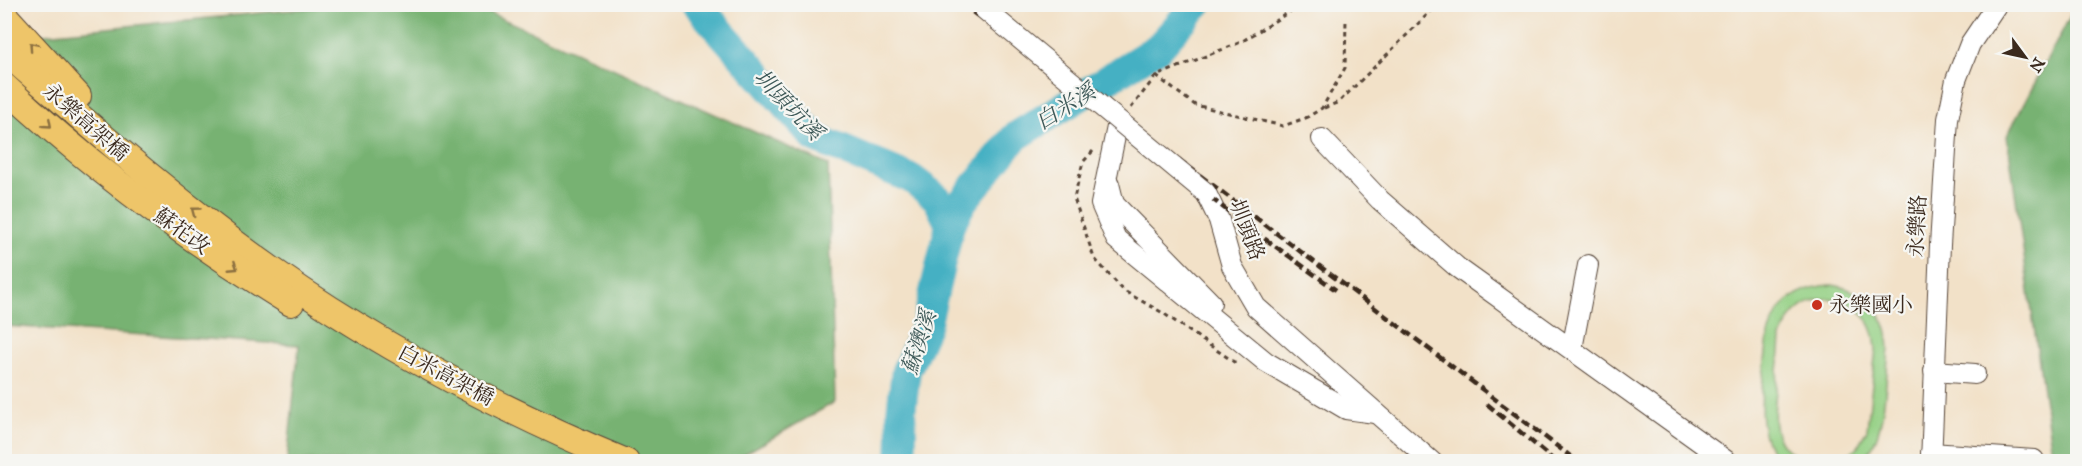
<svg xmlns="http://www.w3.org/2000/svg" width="2082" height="466" font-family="'IM FELL Great Primer','Noto Serif TC',serif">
  <rect width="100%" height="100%" fill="#f6f6f2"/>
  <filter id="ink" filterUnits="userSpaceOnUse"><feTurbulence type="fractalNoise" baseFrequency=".0167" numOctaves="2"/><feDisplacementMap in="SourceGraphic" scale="12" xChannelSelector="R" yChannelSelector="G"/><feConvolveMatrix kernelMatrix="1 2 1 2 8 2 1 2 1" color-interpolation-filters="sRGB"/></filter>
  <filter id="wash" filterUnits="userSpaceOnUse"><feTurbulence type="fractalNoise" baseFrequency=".008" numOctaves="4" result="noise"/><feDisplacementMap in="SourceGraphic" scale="24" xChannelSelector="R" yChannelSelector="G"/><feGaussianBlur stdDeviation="1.35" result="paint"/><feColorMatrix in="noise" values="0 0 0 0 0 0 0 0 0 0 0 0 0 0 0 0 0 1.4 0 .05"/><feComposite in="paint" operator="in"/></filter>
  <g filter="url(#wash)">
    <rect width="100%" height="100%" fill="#f2e1c8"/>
    <path fill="#94d084" stroke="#687d51" stroke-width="1.5" d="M 1832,285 C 1868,291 1887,312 1889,349 C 1885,380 1887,440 1861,461 L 1838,461 L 1856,449 L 1867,430 L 1876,348 C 1872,288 1798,280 1781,338 C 1780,355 1778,372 1776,390 C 1773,422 1770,445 1804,461 L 1780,461 C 1749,434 1765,373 1768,335 C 1778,303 1797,287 1832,285 Z"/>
    <g fill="#77b272" stroke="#596e48" stroke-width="1.5">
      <polygon points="341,5 472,5 828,165 835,402 732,461 287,461 299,345 5,326 4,38"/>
      <polygon points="2076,5 2077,461 2053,461 2007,136"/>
    </g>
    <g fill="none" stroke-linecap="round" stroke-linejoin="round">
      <g stroke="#45b0c3" stroke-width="30">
        <polyline points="696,4 815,138 912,179 937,198 950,225"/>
        <polyline points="901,462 902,434 901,412 906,371 926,326 950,225 963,201 1015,137 1159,47 1197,4"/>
      </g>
    </g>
  </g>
  <g filter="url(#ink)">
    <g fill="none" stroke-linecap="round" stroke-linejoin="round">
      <g stroke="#564538" stroke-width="22">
        <g id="minor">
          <polyline points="1118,122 1101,204 1116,239 1266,362 1346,409 1375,413"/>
          <polyline points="1322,139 1380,200 1458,268 1728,462"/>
          <polyline points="1109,184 1114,204 1211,303"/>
          <polyline points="1206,193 1219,220 1232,266 1256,307 1432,462"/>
          <polyline points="1572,349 1588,265"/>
          <polyline points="1934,371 1975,374"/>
          <polyline points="1931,453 2034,460"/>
          <polyline points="1931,462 1940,245 1948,119 1956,80 1970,44 1997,4"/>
        </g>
      </g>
      <g stroke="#564538" stroke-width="28">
        <g id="major">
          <polyline points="4,15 78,96"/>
          <path d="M 4,51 C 92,127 179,205 275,272 C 383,348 504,411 626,462"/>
          <path d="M 4,86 C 92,168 189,240 291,303"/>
        </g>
      </g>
      <g stroke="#564538" stroke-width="3" stroke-dasharray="4.5 4.5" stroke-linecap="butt">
        <polyline points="1156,76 1195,105 1283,126 1308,117 1322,108 1345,68 1346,19"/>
        <polyline points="1131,108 1156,76 1241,42 1302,4"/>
        <polyline points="1324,108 1339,102 1438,4"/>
        <polyline points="1093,151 1083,162 1074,198 1094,258 1124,291 1163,313 1234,362 1237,362"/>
      </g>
      <use href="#minor" stroke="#fff" stroke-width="20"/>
      <use href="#major" stroke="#eec569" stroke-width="26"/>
      <g stroke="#3b2a1e" stroke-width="4.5" stroke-dasharray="9 4.5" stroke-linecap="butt">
        <polyline points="962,4 979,17"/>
        <polyline points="974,4 1578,462"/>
        <polyline points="1083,98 1247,226 1336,290"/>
        <polyline points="1487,404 1556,462"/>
      </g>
      <g stroke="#564538" stroke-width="22" stroke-linecap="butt">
        <polyline id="minor-bridge" points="984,9 1206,193"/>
      </g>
      <use href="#minor-bridge" stroke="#fff" stroke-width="20"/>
    </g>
    <defs><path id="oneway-chevron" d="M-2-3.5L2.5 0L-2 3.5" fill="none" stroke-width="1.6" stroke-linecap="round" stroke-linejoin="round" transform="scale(1.5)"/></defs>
    <g stroke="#8c7040">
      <use href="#oneway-chevron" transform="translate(33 46) rotate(-132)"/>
      <use href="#oneway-chevron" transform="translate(48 124) rotate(41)"/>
      <use href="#oneway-chevron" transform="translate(195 211) rotate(-143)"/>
      <use href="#oneway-chevron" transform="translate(234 267) rotate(33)"/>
    </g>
  </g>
  <circle fill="#c8321e" stroke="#f6f6f2" stroke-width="2" cx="1817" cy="305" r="6"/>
  <g text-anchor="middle" stroke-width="4.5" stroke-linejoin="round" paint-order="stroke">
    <g font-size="21" fill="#3b2a1e" stroke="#f6f6f2">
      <text transform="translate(86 122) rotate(41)" y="7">永樂高架橋</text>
      <text transform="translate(1917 226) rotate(-87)" y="7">永樂路</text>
      <text transform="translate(1247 230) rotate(69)" y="7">圳頭路</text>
      <text transform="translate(182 231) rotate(36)" y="7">蘇花改</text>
      <text transform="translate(446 375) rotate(28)" y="7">白米高架橋</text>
    </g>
    <g font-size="21" fill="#3b2a1e" stroke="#f6f6f2" text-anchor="start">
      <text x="1829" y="312">永樂國小</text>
    </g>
    <g font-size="22" font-style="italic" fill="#3e5958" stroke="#f6f6f2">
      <text transform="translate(789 104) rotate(46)" y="8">圳頭坑溪</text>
      <text transform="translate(1065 106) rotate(-32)" y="8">白米溪</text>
      <text transform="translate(918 342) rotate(-72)" y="8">蘇澳溪</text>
    </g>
  </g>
  <rect width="2082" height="466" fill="none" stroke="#f6f6f2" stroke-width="24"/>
  <g transform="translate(2025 57) rotate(123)" stroke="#f6f6f2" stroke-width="4.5" paint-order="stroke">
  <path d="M0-4.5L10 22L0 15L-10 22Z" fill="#3b2a1e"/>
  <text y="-9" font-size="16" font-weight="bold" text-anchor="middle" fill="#3b2a1e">N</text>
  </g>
</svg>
